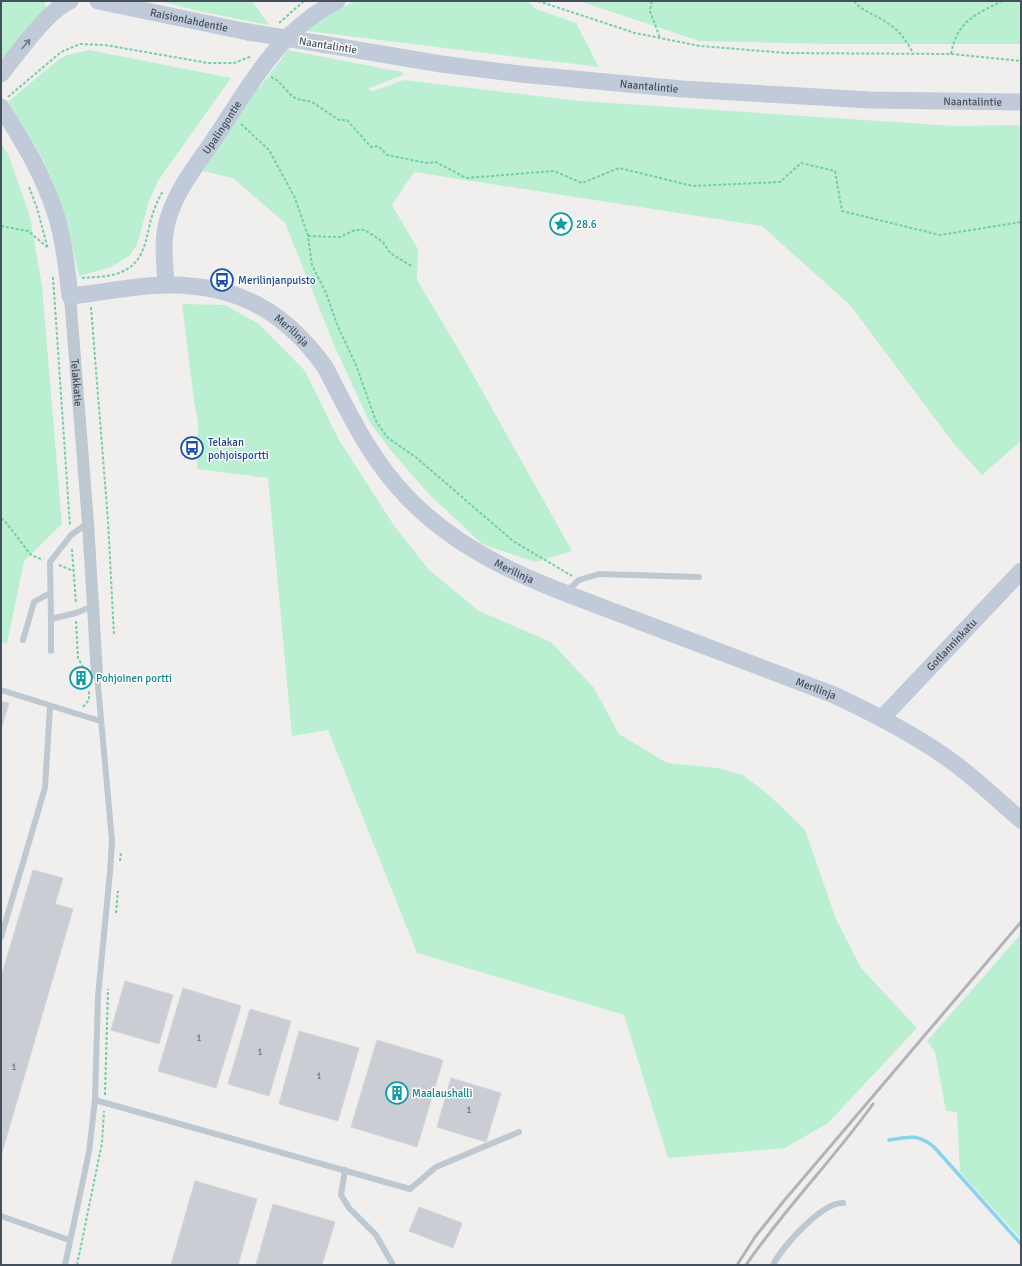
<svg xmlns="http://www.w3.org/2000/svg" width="1022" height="1266" font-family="Signika,sans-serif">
  <rect width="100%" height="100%" fill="#f1eeee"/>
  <g fill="#baf0d1">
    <polygon points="1,1 44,1 46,7 45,12 5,56 1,58"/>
    <polygon points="160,1 252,1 269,25 203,12"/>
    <polygon points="356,1 527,1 536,9 576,23 599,67 307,31 330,13"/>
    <polygon points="579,1 1021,1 1021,44 827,44 699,41"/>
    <path d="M 89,50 L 231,78 L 158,181 L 149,201 L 137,245 L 129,256 L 111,267 L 79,276 C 72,244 65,212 53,182 C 42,154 24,128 8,102 L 58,60 L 67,55 Z"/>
    <polygon points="288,50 402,72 403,75 367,89 373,91 404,80 580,101 955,126 1021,125 1021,441 982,475 954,444 850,305 762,226 414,172 392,205 418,249 417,280 462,355 572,551 535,562 482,544 429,494 393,453 370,423 334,345 285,223 233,178 203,171 252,93 260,87"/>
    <polygon points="1,143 8,154 30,216 42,286 62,524 24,561 7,644 1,642"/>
    <polygon points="182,304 225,305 259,324 305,371 339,440 395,527 429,570 479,611 551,642 594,688 619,734 667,763 717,768 743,775 770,796 805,830 836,919 861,968 917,1028 828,1123 785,1148 668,1158 624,1015 417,953 328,730 292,736 268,478 197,469 198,422 194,401"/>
    <polygon points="1021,934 1021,1239 960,1172 957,1112 946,1111 935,1052 927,1041"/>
  </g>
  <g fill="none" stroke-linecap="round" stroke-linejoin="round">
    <path stroke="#86d4ee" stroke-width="3.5" d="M 889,1140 C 910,1137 917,1133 934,1147 L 1021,1244"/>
  </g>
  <g fill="#cacdd3" stroke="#d2d4da">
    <polygon points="77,674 84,675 84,681 78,681"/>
    <polygon points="1,701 9,703 1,729"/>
    <polygon points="33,870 63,878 55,904 73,909 1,1156 1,977"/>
    <polygon points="125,981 173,995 159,1044 111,1030"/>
    <polygon points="183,988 241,1006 216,1088 158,1071"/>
    <polygon points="250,1009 291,1021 269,1096 228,1084"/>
    <polygon points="299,1031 359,1048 338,1121 279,1104"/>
    <polygon points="377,1040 443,1060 417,1147 351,1127"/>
    <polygon points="451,1078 501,1093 486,1142 437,1127"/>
    <polygon points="195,1181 257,1199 238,1265 171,1265"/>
    <polygon points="273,1204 335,1222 322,1265 256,1265"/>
    <polygon points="419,1207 462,1223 453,1248 409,1231"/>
  </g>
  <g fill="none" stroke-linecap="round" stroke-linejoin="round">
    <g stroke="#71cfa5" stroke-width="2" stroke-dasharray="3 2" stroke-linecap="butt">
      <polyline points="538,1 635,33 700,46 787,53 951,54 1021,61"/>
      <polyline points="652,1 650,11 660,38"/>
      <path d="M 854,1 C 864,13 877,15 889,24 C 900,31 907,42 913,53"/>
      <polyline points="279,23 304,1"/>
      <path d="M 951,54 C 957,21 975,15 1002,1"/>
      <polyline points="271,77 278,81 292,96 297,99 312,102 339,120 347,120 371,147 378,146 387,155 427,163 436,162 466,178 554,171 582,183 619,168 693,186 780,182 801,163 835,171 842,211 940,235 1021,222"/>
      <polyline points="8,97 61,52 80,44 105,45 208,63 234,63 252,56"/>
      <polyline points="241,124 269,150 295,198 308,236 312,265 326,293 338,327 356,365 376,421 387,437 418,459 513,541 572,576"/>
      <polyline points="29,187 37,208 48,249"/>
      <polyline points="1,226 28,231 47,247"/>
      <polyline points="308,236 340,237 355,230 365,230 383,242 390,253 413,267"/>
      <polyline points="53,277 70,526"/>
      <path d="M 82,278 C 93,277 106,277 116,274 C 142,266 145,246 150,223 C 153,212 157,201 163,191"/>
      <polyline points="91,307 108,521 114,636"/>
      <polyline points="1,519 4,520 31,555 43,560"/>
      <polyline points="72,549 76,604"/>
      <polyline points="59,565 73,571"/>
      <polyline points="76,621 78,658 84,669"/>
      <polyline points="83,707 89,700 89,690"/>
      <polyline points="120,861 121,852"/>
      <polyline points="116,913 118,891"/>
      <polyline points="105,1095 108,989"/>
      <polyline points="77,1265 102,1143 104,1111"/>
    </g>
    <g stroke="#bec8d1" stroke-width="6">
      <polyline points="88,523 71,535 50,562 51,619 76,613 93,606"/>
      <polyline points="566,592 579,580 599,574 699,577"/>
      <polyline points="23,640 34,602 50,593"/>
      <polyline points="51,651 51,619"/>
      <polyline points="1,690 100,721"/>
      <polyline points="1,937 45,788 50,706"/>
      <polyline points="95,1100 410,1189 436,1167 519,1132"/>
      <polyline points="345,1170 341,1195 349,1208 376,1235 393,1265"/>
      <polyline points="1,1216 69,1240"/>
      <polyline points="65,1265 89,1152 95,1100 98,996 110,872 112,841 97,674"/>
      <path d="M 773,1265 C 782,1247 822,1202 843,1203"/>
    </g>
    <path stroke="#bec8d1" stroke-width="12" id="s1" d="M 70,296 L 88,523 L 97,674"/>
    <g stroke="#c0cad8" stroke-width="17">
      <path id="s2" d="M 98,1 L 248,32"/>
      <path id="s3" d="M 322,44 L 441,64 L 520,74 L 682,89 L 870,100 L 1021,102"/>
      <path d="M 1,74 C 18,53 47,11 70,1"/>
      <path id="s4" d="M 1,107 C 23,141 44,176 56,215 C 64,241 67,270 70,296 C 102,293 135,285 167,285 C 236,284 285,311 325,367 C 349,413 370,459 407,497 C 470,563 553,588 636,620 C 702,645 768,670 834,695 C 877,715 920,737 958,766 C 980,783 1000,802 1021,820"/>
      <path id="s5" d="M 166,285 C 165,262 161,238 169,216 C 178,187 199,162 215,138 C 251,84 277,32 337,1"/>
      <path id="s6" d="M 882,718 L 1021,571"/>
    </g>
    <g stroke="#b0b3b9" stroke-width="3">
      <polyline points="737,1265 755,1237 783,1202 1021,922"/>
      <path d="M 746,1265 C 785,1208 833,1160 873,1104"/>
    </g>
    <polyline stroke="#c0cad8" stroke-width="17" points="248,32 322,44"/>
  </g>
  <defs><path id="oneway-shaft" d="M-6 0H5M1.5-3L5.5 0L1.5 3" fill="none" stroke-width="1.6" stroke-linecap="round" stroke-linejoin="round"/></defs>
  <use stroke="#707b87" href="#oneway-shaft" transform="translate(26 44) rotate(-50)"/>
  <defs>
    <g id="sight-ring" transform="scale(1.15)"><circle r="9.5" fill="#fff" stroke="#0f9aa8" stroke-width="1.5"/><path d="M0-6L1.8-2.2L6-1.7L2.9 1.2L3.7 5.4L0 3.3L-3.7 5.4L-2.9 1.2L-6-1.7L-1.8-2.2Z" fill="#0f9aa8"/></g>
    <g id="bus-ring" transform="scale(1.15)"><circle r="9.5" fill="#fff" stroke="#1a4fb4" stroke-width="1.5"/><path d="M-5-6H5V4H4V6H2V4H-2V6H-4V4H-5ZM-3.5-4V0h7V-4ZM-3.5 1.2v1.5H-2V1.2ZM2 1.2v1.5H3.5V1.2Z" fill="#1a4fb4"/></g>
    <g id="building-ring" transform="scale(1.15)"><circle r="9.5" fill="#fff" stroke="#0f9aa8" stroke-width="1.5"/><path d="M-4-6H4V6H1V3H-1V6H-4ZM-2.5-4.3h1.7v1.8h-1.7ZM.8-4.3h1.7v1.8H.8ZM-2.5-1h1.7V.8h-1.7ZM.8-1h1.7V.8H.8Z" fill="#0f9aa8"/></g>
  </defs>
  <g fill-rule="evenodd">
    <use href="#sight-ring" x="561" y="224"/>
    <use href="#bus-ring" x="222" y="280"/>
    <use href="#bus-ring" x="192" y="448"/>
    <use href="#building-ring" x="81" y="678"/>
    <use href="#building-ring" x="397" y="1093"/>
  </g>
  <g text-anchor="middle" stroke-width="3" stroke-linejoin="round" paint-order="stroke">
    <g font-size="9" fill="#666f7a">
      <text x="199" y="1041">1</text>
      <text x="260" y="1055">1</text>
      <text x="14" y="1070">1</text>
      <text x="319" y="1079">1</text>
      <text x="469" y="1113">1</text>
    </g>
    <g font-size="11" fill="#45505c" stroke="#fff">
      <text dy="4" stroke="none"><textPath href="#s2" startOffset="93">Raisionlahdentie</textPath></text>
      <text transform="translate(328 45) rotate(9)" y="4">Naantalintie</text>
      <text dy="4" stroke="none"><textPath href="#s3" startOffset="330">Naantalintie</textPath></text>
      <text dy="4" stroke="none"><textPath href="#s3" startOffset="654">Naantalintie</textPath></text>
      <text dy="4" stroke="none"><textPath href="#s5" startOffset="173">Upalingontie</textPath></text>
      <text dy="4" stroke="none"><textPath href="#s4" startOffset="438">Merilinja</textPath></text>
      <text dy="4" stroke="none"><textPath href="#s1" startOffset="87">Telakkatie</textPath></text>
      <text dy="4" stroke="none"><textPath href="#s4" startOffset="773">Merilinja</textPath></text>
      <text dy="4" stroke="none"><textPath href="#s6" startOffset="101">Gotlanninkatu</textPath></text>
      <text dy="4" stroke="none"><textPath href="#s4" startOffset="1097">Merilinja</textPath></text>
    </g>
    <g font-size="11" fill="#0d838f" stroke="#fff" text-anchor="start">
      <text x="576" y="228">28.6</text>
      <text x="96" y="682">Pohjoinen portti</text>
      <text x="412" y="1097">Maalaushalli</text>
    </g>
    <g font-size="11" fill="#164399" stroke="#fff" text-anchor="start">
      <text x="238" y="284">Merilinjanpuisto</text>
      <text x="208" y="446">Telakan<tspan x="208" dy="13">pohjoisportti</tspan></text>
    </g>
  </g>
  <rect width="1022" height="1266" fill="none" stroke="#45505c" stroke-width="4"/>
</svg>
